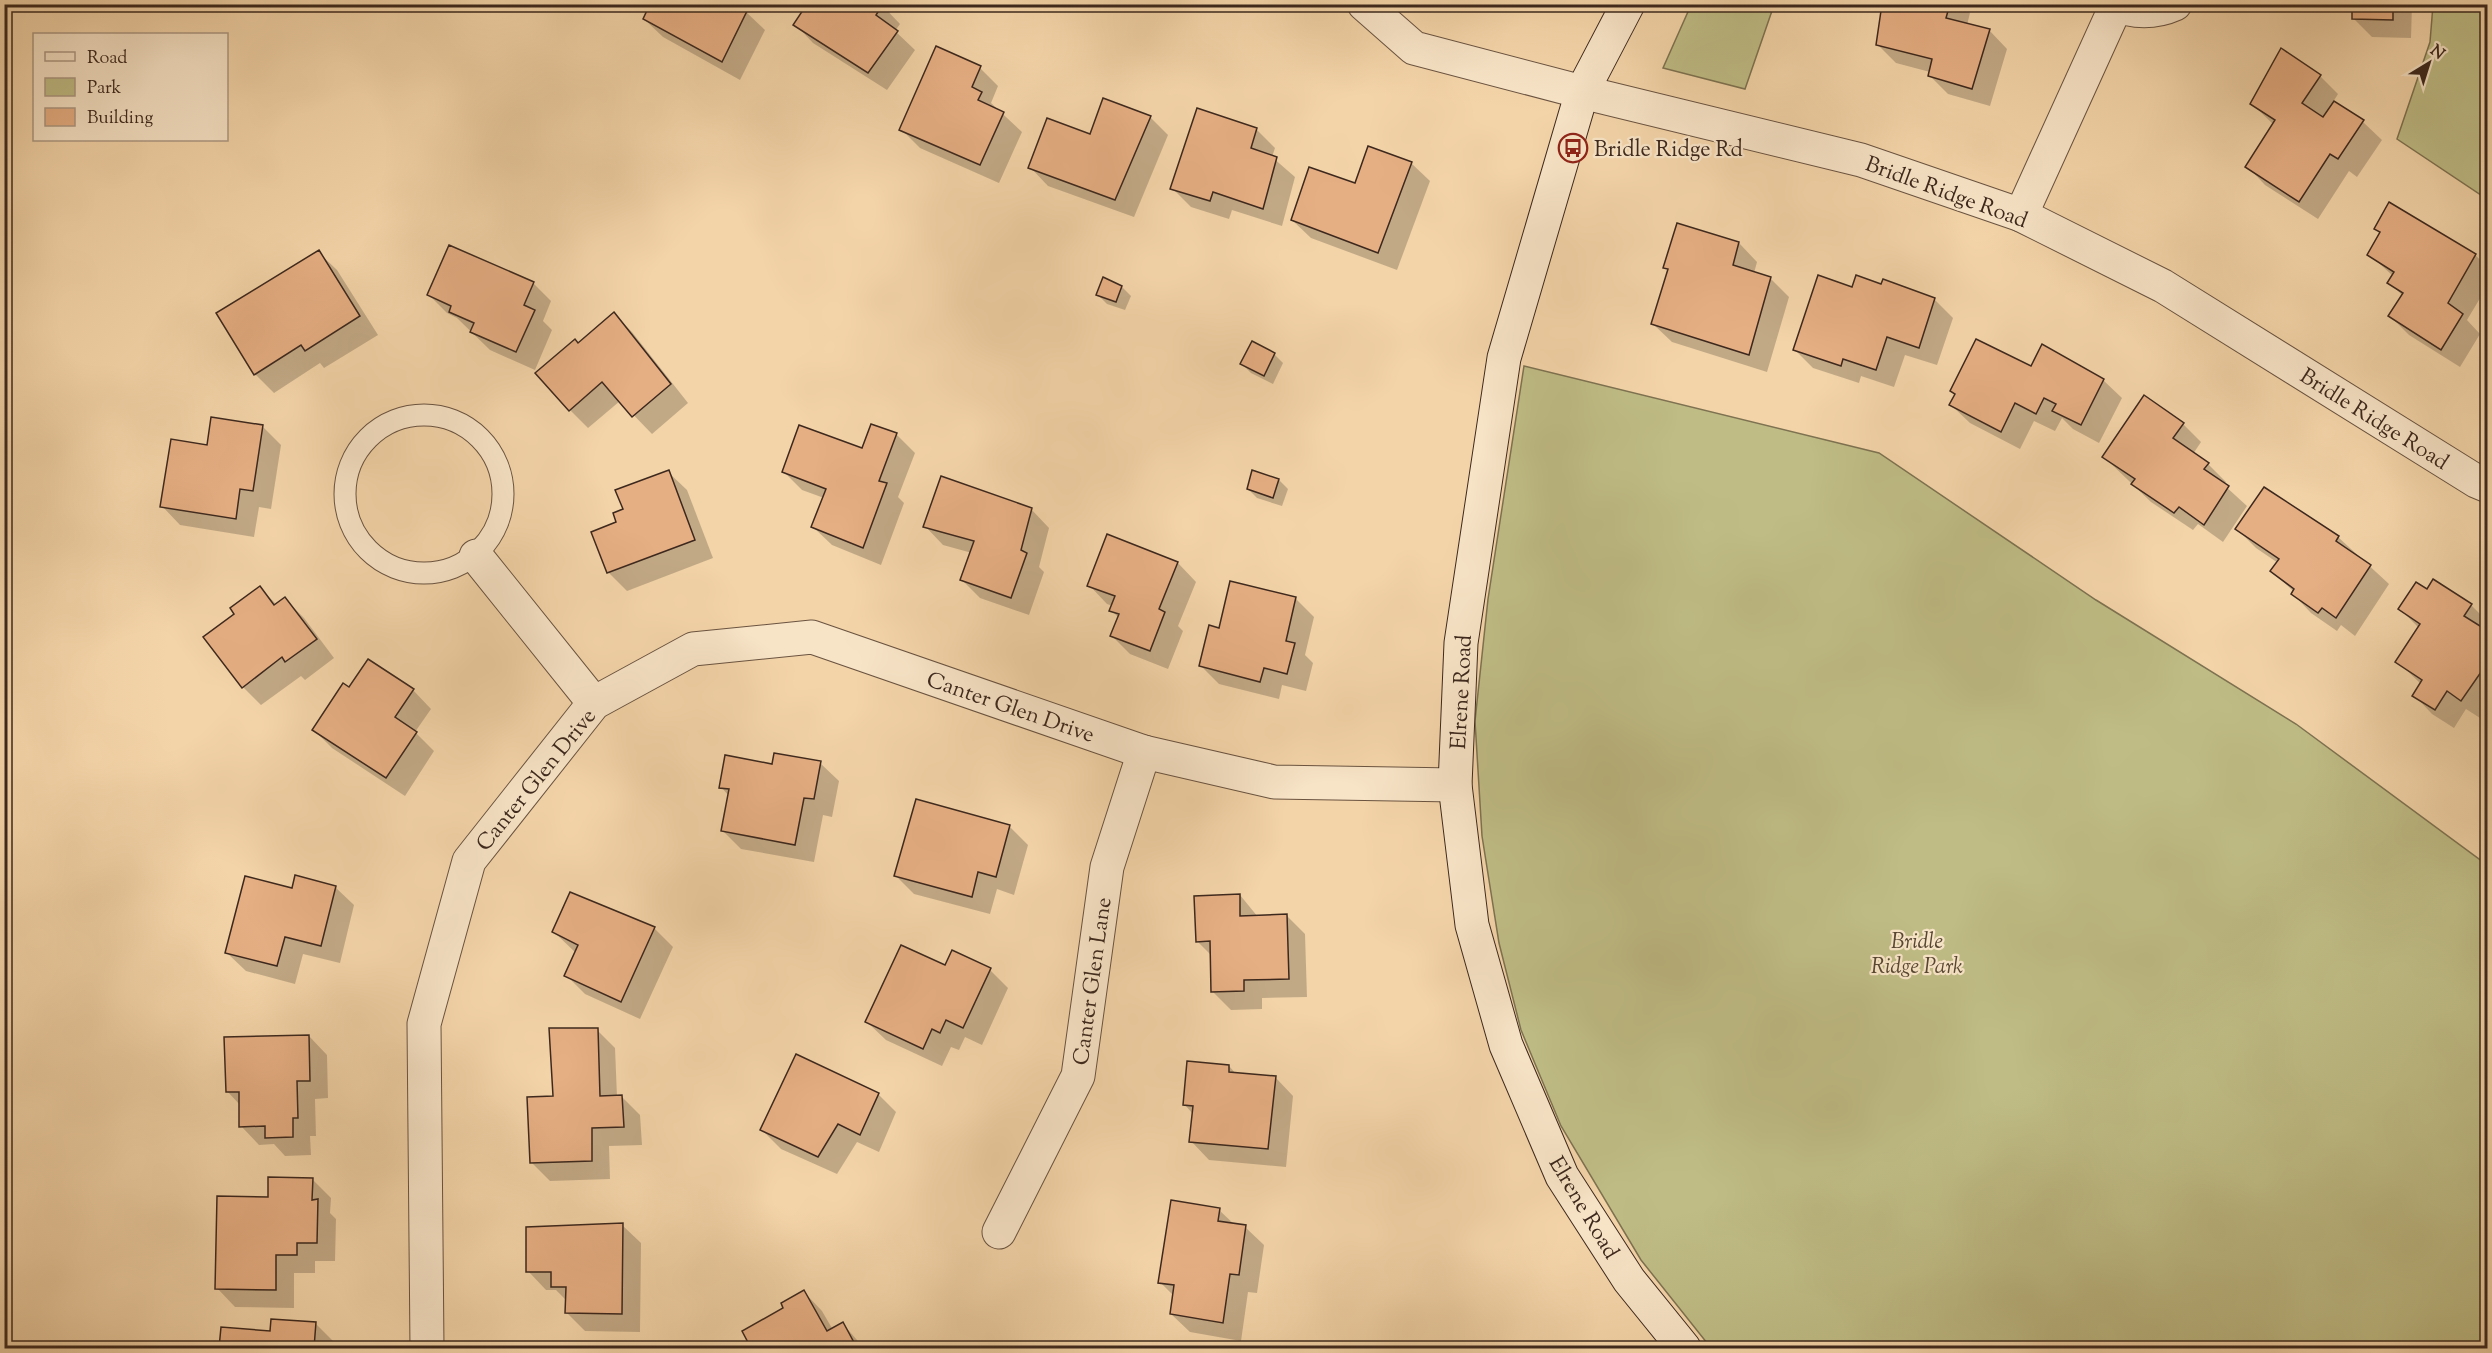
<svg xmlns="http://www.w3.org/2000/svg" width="2492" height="1353" font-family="'Sorts Mill Goudy',serif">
  <rect width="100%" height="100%" fill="#f3d4a8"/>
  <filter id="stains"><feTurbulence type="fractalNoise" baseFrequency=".00333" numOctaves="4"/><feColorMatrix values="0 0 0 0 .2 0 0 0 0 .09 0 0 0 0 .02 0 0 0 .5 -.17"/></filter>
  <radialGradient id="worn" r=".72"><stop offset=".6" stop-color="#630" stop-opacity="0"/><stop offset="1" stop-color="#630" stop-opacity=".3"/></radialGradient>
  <g fill="#bfbc85" stroke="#7e7251" stroke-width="1.5">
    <polygon points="1691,5 1774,5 1745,89 1663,68"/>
    <polygon points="2433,5 2487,5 2487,199 2397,139 2430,42"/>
    <polygon points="1524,366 1879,453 2096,600 2296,724 2487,865 2487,1348 1711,1348 1641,1260 1561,1126 1521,1030 1499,943 1482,836 1475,721 1488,599"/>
  </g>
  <g fill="#0003">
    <polygon points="881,4 900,24 895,31 915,50 887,90 813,43 795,24"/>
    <polygon points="1884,4 1966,4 1965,8 1970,13 1967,25 1989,30 2007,49 1990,106 1948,94 1929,75 1930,72 1896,63 1877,44"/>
    <polygon points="2354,4 2412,4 2411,38 2372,37 2353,18"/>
    <polygon points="746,12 765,30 740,80 663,37 644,19"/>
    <polygon points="980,68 998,86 991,103 1022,132 999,183 920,148 901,129"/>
    <polygon points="2320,76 2338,94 2333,102 2363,122 2382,140 2357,177 2349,171 2318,219 2265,185 2247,166 2274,125 2251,103"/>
    <polygon points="1150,117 1168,135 1134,217 1048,186 1030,167 1090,136"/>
    <polygon points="1256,129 1275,148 1272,157 1295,177 1282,226 1232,210 1229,219 1191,207 1172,188"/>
    <polygon points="1411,163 1430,181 1397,270 1311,238 1292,220"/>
    <polygon points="2390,205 2475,255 2488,267 2488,285 2467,320 2480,334 2460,367 2409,335 2390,316 2403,296 2389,282 2393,276 2369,254 2381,234 2376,229"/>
    <polygon points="1739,243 1757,262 1754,273 1770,278 1789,297 1767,372 1672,342 1653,324 1669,271 1665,267"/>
    <polygon points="318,252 337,270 378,335 324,368 320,363 274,393 255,374"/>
    <polygon points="533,283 551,301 543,321 552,330 535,370 490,350 457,318 447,313 428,294"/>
    <polygon points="1122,287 1131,296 1125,310 1107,304 1098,295"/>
    <polygon points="1853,289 1934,299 1953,318 1937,365 1905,355 1894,387 1861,376 1859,383 1813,368 1794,349"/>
    <polygon points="614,314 632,332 688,403 652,434 620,401 588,428 570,410 579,345"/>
    <polygon points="2488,347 2488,359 2483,354"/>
    <polygon points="1274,354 1283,363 1273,384 1251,373 1242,364"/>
    <polygon points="2032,368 2103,380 2122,398 2099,443 2073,429 2062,418 2055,431 2034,421 2020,449 1970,423 1951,405 1956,395 1952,391"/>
    <polygon points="2183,424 2201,442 2193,454 2208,464 2226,482 2224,485 2247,506 2223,542 2198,524 2193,530 2151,502 2104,457"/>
    <polygon points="262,426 281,445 271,509 259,507 254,537 180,525 162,506 208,447"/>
    <polygon points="896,434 915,453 898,497 904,503 881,565 832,545 813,527 824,498 802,490 784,472 863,450"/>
    <polygon points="668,472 687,490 713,558 627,591 608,572 618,523 625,510"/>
    <polygon points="1253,472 1279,480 1288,489 1282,506 1257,498 1248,489"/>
    <polygon points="1031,509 1049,528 1039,567 1044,572 1029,615 980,598 962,580 972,553 943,545 925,526"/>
    <polygon points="2237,529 2338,537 2389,584 2355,636 2341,625 2337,631 2311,613 2293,594 2294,592 2272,571 2278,563 2256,548"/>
    <polygon points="1108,536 1178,563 1196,582 1178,626 1183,631 1168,669 1130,654 1111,635 1119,618 1111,610 1113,606 1107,604 1089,585"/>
    <polygon points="260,588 277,605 285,599 304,618 334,658 305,680 301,676 261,705 243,687 236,614"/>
    <polygon points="2427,591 2471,605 2488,622 2485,631 2488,633 2488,708 2480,718 2466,709 2454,728 2432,714 2414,695 2421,684 2397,661 2419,628 2399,608"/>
    <polygon points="1296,599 1314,617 1305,655 1313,663 1306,691 1282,685 1279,699 1219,684 1201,666 1220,629"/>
    <polygon points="350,689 413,690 431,709 415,732 434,751 405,796 332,748 314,730"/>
    <polygon points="820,763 839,781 832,817 823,815 814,862 741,849 723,831 729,796 721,787 773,765"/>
    <polygon points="1009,826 1028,845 1014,895 997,889 990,914 914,894 896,876"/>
    <polygon points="335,887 354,905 340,963 303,954 295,984 246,971 227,953 293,889"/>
    <polygon points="1240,895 1258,917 1287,916 1305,934 1307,997 1262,998 1262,1009 1231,1010 1213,992 1212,956 1197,941"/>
    <polygon points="654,928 673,947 640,1019 585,994 566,975 576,953 554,932"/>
    <polygon points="946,967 990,970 1008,988 982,1045 965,1037 959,1050 951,1047 942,1066 886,1040 867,1022"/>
    <polygon points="597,1030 615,1048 617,1097 622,1097 640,1115 642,1145 609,1146 610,1179 550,1181 532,1163 554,1098"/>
    <polygon points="309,1036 327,1055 328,1098 315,1099 316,1136 310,1136 311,1155 285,1156 274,1144 259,1145 241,1126 240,1105 227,1091"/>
    <polygon points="1229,1066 1236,1074 1275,1077 1293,1096 1286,1167 1209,1160 1191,1141 1193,1114 1184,1104"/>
    <polygon points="878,1094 896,1112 879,1152 857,1142 837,1174 781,1149 762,1130"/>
    <polygon points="312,1179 331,1198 330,1213 336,1219 335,1261 315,1261 315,1273 294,1273 294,1308 235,1307 217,1288 270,1198"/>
    <polygon points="1219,1210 1235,1225 1245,1227 1264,1245 1257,1293 1248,1292 1241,1341 1190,1332 1171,1314 1174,1296 1160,1282"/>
    <polygon points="622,1225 641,1243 640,1332 585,1331 567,1313 567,1301 556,1290 546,1290 528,1271"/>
    <polygon points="804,1292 822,1311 833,1330 843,1324 864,1348 859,1348 857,1344 853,1344 855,1348 753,1348 744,1331 785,1309"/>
    <polygon points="316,1324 334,1342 334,1348 221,1348 222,1329 271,1332"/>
  </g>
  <g fill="#e6ae83" stroke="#3d281d" stroke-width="1.5">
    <polygon points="650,4 732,4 747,11 722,62 643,19"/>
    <polygon points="807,4 883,4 876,15 898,31 868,73 793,25"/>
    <polygon points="1882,4 1950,4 1946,18 1990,29 1972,89 1928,76 1932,59 1876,45"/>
    <polygon points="2352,4 2393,4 2393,20 2352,19"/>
    <polygon points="936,46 981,66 972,87 982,92 978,100 1004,112 980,165 899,130"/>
    <polygon points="2281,48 2321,75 2302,103 2323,117 2334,101 2364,120 2338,159 2330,154 2299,202 2245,167 2275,120 2250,104"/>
    <polygon points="1103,98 1151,116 1115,200 1028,168 1047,118 1090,134"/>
    <polygon points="1197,108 1257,128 1251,148 1277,157 1263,209 1213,192 1210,201 1170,189"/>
    <polygon points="1368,146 1412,162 1378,253 1291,220 1309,167 1355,183"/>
    <polygon points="2389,202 2476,254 2448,303 2463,314 2441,350 2388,316 2403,293 2387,283 2394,272 2367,255 2380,232 2374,229"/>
    <polygon points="1677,223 1739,242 1733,265 1771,277 1749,355 1651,324 1668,269 1663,268"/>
    <polygon points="449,245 534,282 524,305 535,310 516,352 470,332 474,323 449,312 451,306 427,295"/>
    <polygon points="319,250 360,316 305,351 301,345 254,375 216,313"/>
    <polygon points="1818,275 1852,287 1856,275 1881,284 1883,279 1935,298 1919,348 1887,337 1876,370 1843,359 1841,366 1793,350"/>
    <polygon points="1103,277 1122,286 1116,302 1096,295"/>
    <polygon points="614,312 671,384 632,417 602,382 569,411 535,373 575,339 578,343"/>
    <polygon points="1976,339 2031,366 2042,344 2104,379 2081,425 2052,411 2056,404 2044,398 2036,414 2015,403 2001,432 1949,405 1955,394 1950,391"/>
    <polygon points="1252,341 1275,353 1264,376 1240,364"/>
    <polygon points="2144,395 2184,423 2173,438 2209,463 2204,469 2229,486 2204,525 2179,507 2174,513 2131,484 2135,479 2102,457"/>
    <polygon points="211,417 263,425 253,491 240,489 236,519 160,507 171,439 207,445"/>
    <polygon points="871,424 897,433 879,481 887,483 863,548 811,527 826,489 782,472 799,425 862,448"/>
    <polygon points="669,470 695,540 607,573 591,532 616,522 613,513 623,509 615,490"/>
    <polygon points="1252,470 1279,479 1273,498 1247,489"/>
    <polygon points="941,476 1032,508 1021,550 1027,553 1011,598 960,580 974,541 923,527"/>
    <polygon points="2264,487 2339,536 2336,541 2371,565 2336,618 2322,608 2318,613 2291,594 2294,589 2270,571 2279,559 2235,529"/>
    <polygon points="1107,534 1178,562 1159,609 1165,612 1150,651 1110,636 1119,614 1109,611 1115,596 1087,586"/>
    <polygon points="2433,579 2472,604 2464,616 2488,631 2488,662 2461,701 2447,691 2435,710 2412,696 2422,680 2395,662 2420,624 2398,609 2416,582 2427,589"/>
    <polygon points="1230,581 1296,597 1286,641 1295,643 1287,674 1264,668 1260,682 1199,666 1209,625 1219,628"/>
    <polygon points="260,586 274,605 285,597 317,639 285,662 282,657 242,688 203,637 234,614 230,608"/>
    <polygon points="368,659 414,689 395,717 417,732 386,778 312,730 343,683 349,687"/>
    <polygon points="774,753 821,761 814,799 804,798 795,845 721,831 729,789 719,788 725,755 772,764"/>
    <polygon points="916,799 1010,825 996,877 978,872 972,897 894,876"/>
    <polygon points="295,875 336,886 321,946 285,937 277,966 225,953 245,876 292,888"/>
    <polygon points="570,892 655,927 621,1002 564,976 578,945 552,932"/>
    <polygon points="1240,894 1240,916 1287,914 1289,979 1244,980 1244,991 1211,992 1210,941 1196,942 1194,896"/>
    <polygon points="901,945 945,965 952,950 991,968 963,1028 946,1020 940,1033 932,1029 923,1049 865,1022"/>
    <polygon points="549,1028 598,1028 600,1096 622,1095 624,1127 592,1128 592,1161 530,1163 527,1097 553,1096"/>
    <polygon points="309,1035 310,1081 297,1081 298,1118 293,1118 293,1137 265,1138 265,1126 239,1127 239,1092 226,1092 224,1037"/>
    <polygon points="796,1054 879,1093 860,1135 838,1124 818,1157 760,1130"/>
    <polygon points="1187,1061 1229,1065 1229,1072 1276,1076 1268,1149 1189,1142 1193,1106 1183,1105"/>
    <polygon points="268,1177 313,1178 312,1200 318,1199 317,1243 297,1243 297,1255 276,1255 276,1290 215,1289 217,1196 268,1197"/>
    <polygon points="1171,1200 1220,1208 1218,1221 1246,1225 1239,1275 1230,1274 1223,1323 1170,1314 1174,1285 1158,1283"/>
    <polygon points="623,1223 622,1314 565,1313 566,1287 551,1287 551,1272 526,1272 526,1227"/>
    <polygon points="804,1290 827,1331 843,1322 857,1348 751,1348 742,1331 783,1308 781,1303"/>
    <polygon points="271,1319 316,1322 314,1348 219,1348 221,1327 270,1331"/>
  </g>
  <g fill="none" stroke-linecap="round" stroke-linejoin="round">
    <g stroke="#6a5340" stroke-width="23">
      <circle id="lane" cx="424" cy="494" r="79"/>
    </g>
    <g stroke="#6a5340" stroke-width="35">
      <g id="street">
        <polyline points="1364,4 1414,48 1582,92 1861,160 2021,215 2163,286 2476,481 2488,486"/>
        <path d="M 2114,4 C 2133,13 2155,13 2175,4"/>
        <polyline points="2021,215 2116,6"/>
        <polyline points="476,556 594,703"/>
        <polyline points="999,1232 1078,1076 1107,867 1144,752"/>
        <polyline points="427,1348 424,1024 469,861 594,703 693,649 812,637 1144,752 1274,782 1455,785"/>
      </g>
    </g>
    <g stroke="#3d281d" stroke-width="35">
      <polyline id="secondary" points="1628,4 1582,92 1504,358 1461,643 1455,785 1472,925 1506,1045 1562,1176 1629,1280 1684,1348"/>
    </g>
    <use href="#lane" stroke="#f7e3c6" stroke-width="21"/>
    <use href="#street" stroke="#f7e3c6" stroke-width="33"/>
    <use href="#secondary" stroke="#f7e3c6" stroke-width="33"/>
  </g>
  <defs>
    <g id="bus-ring" transform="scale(1.5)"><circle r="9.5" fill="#f7e3c6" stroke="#8f2418" stroke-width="1.5"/><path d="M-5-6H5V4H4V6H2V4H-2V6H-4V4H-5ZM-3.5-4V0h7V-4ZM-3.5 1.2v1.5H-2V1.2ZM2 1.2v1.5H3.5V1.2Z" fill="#8f2418"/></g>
  </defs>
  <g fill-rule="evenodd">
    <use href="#bus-ring" x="1573" y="148"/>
  </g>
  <g text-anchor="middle" stroke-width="4.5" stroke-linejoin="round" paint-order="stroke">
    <g font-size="22" fill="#3d281d" stroke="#f7e3c6" text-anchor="start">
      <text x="1594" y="156">Bridle Ridge Rd</text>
    </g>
    <g font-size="22" fill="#3d281d" stroke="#f7e3c6">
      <text transform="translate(1947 191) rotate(20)" y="8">Bridle Ridge Road</text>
      <text transform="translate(2375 418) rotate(32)" y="8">Bridle Ridge Road</text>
      <text transform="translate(1460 692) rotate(-87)" y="8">Elrene Road</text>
      <text transform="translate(1011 706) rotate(19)" y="8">Canter Glen Drive</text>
      <text transform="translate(535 779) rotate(-51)" y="8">Canter Glen Drive</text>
      <text transform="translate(1091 981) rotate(-82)" y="8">Canter Glen Lane</text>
      <text transform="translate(1585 1207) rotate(59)" y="8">Elrene Road</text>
    </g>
    <g font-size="22" font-style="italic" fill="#574632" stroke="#f7e3c6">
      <text x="1917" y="948">Bridle<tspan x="1917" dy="25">Ridge Park</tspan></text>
    </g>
  </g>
  <rect width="2492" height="1353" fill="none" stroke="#f3d4a8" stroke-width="24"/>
  <rect x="6" y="6" width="2480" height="1341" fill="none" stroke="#3d281d" stroke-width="3"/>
  <rect x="12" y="12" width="2468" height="1329" fill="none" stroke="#3d281d" stroke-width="1.5"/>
  <rect x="33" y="33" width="195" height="108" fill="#f7e3c6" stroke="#ad9882" stroke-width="1.5"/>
  <rect x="45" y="52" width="30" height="9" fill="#f7e3c6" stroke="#ad9882" stroke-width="1.5"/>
  <text x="87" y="63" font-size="18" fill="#3d281d">Road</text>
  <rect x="45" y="78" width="30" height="18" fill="#bfbc85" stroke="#ad9882" stroke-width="1.5"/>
  <text x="87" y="93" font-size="18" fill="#3d281d">Park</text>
  <rect x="45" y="108" width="30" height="18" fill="#e6ae83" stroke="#ad9882" stroke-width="1.5"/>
  <text x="87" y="123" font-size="18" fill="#3d281d">Building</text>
  <g transform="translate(2429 63) rotate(38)" stroke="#f7e3c6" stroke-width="4.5" paint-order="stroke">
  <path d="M0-4.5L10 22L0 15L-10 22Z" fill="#3d281d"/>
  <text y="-9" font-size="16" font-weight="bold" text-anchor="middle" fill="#3d281d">N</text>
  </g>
  <rect width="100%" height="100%" filter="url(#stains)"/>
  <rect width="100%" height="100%" fill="url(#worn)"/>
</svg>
